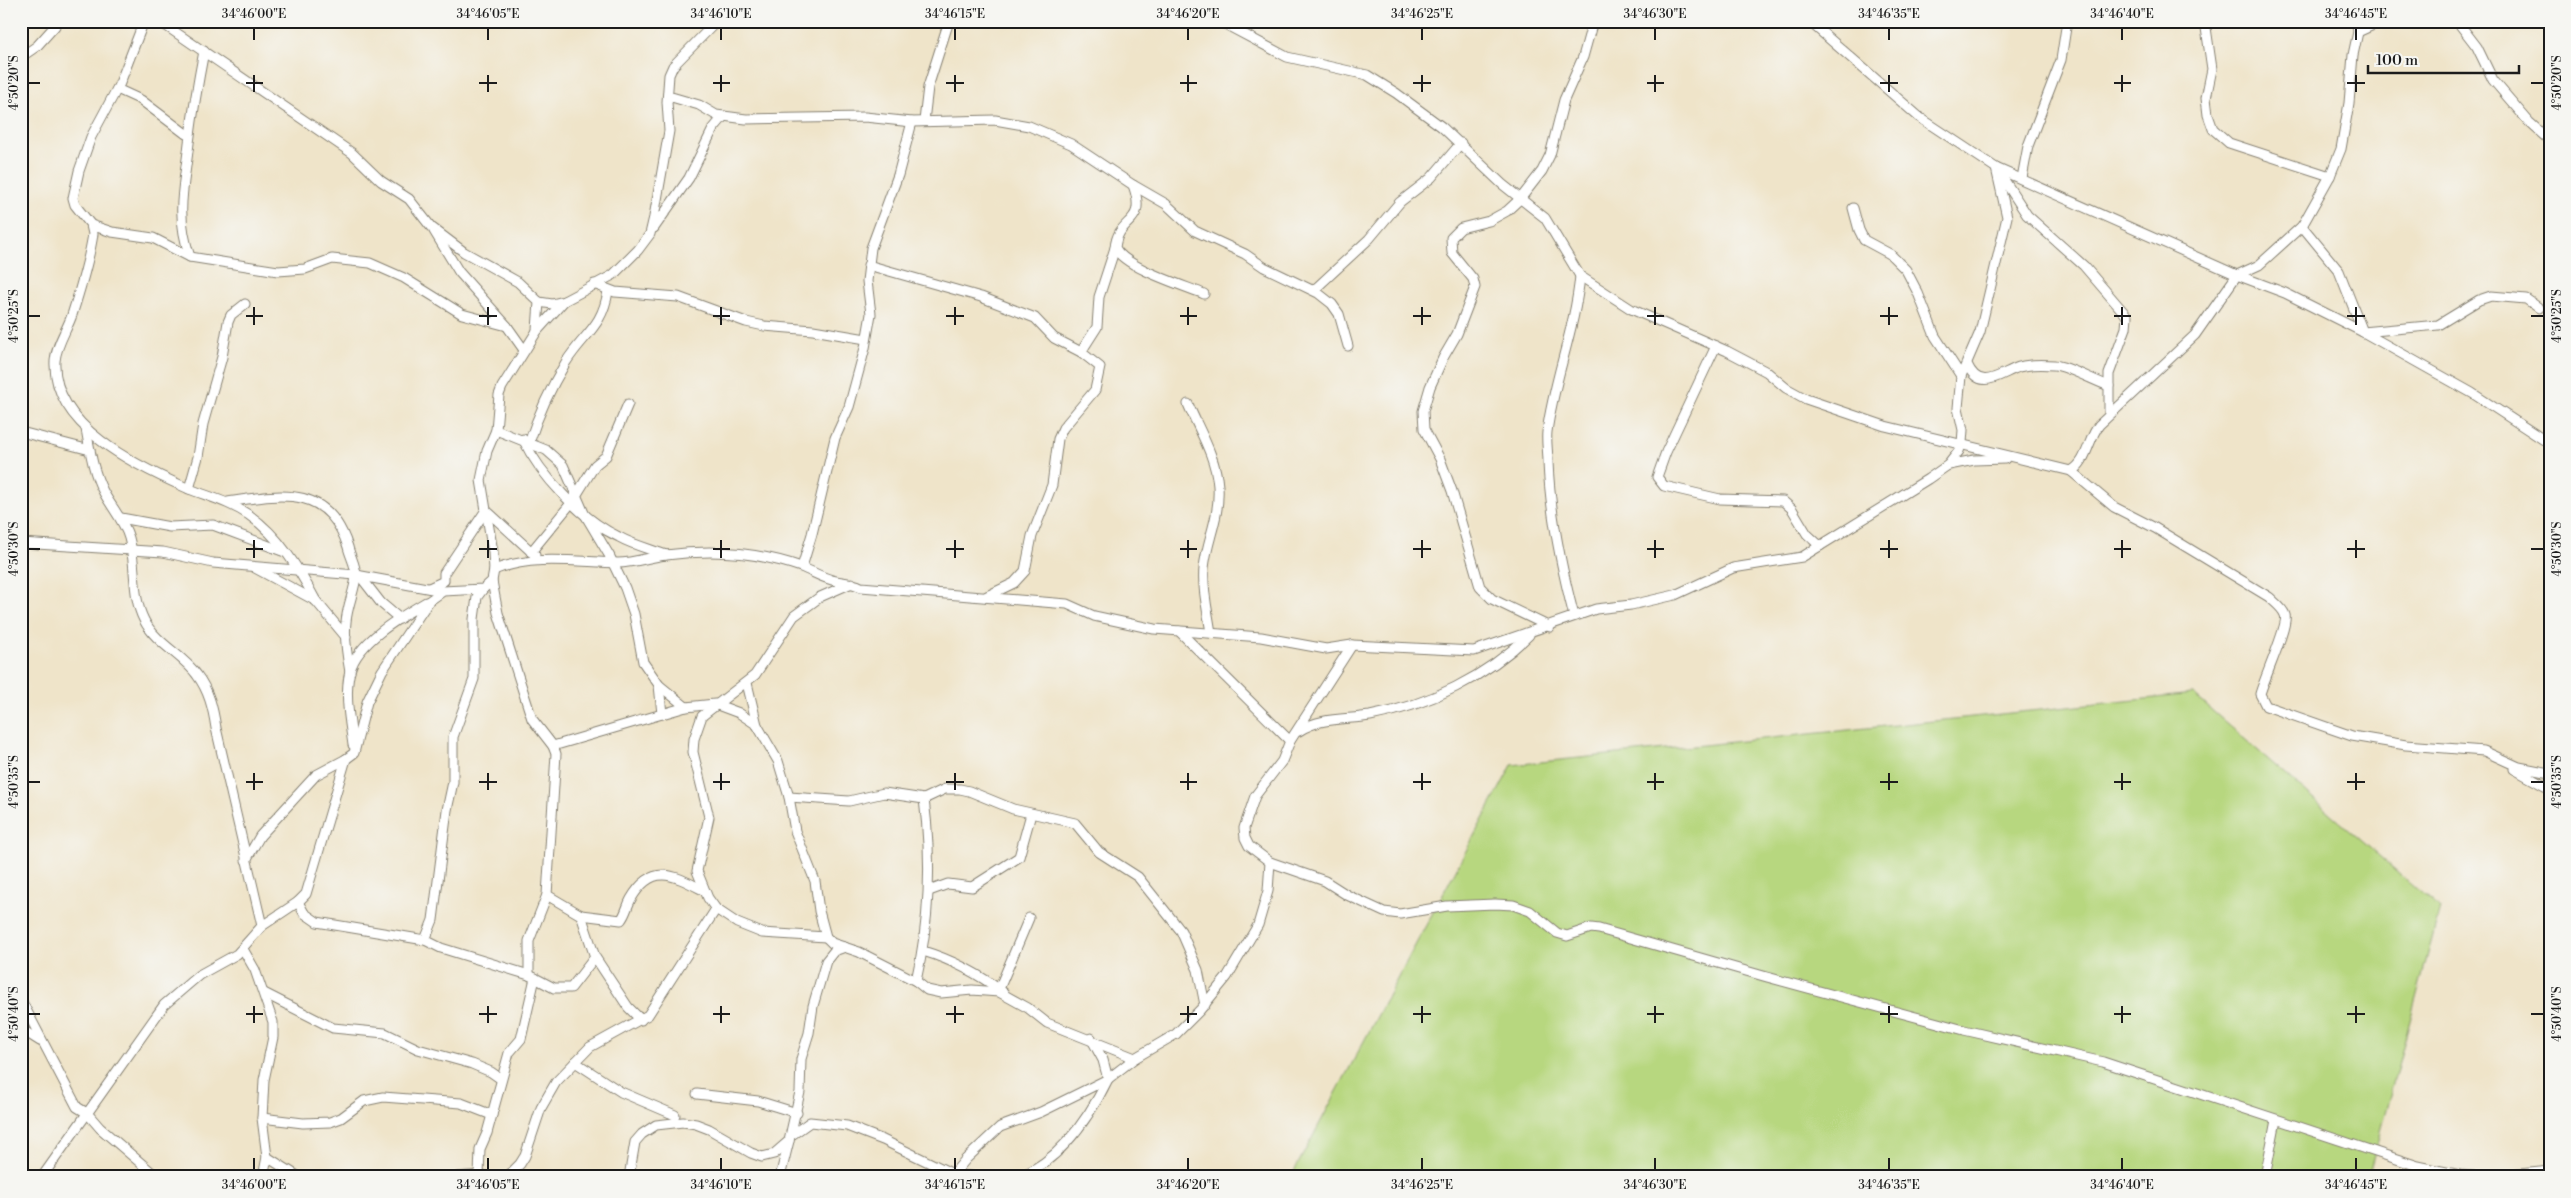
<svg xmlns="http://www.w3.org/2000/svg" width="2571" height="1198" font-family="'Libre Bodoni',serif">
  <rect width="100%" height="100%" fill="#f6f6f2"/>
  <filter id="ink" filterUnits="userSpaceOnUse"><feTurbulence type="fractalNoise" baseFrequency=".02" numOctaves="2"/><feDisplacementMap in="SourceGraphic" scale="10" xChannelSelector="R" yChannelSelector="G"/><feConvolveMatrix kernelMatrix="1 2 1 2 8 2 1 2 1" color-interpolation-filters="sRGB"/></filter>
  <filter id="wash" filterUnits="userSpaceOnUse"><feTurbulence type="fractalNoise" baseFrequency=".0096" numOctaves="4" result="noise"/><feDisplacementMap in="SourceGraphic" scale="20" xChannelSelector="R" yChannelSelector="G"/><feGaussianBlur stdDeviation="1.12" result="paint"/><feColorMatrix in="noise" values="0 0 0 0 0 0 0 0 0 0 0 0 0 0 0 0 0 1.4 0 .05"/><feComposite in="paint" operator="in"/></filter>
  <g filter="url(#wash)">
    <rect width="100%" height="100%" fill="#efe4c9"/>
    <polygon fill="#b7d77f" stroke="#6a7a4e" points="2193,694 2440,909 2368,1177 1291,1177 1512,765"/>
  </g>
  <g filter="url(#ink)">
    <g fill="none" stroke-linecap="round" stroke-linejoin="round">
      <g stroke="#868072" stroke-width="11">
        <g id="minor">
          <path d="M 144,21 L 120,83 L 91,137 L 79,171 L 73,198 L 75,205 L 91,225 L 93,234 C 89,261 80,290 72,315 C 67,330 56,345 55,361 C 52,426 136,466 187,488 C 209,497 228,501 249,515 C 279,536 299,569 316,601"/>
          <polyline points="159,21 352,153 381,181 409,199 431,227 464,252 518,282 539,302 537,330"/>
          <path d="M 1219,21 L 1287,57 L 1367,75 L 1396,93 L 1442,127 L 1502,184 L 1545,218 L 1580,276 L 1631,309 L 1727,351 L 1767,372 L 1786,388 L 1806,399 L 1885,426 L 2071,471 C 2087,463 2088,439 2099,425 L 2195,335 L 2237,275 L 2259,265 L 2302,226 L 2330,176 L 2341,149 L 2349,103 L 2353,55 L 2358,32 L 2357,21"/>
          <polyline points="1809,21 1919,117 1996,168 2237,275 2285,293 2363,332 2472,393 2550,444"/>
          <polyline points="2205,21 2212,69 2206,98 2208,115 2213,129 2229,143 2330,176"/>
          <polyline points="2457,21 2477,47 2493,80 2529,122 2550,141"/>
          <polyline points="2358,32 2382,21"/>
          <polyline points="21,57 37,46 55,26"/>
          <polyline points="117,89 141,100 186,134"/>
          <polyline points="668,96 699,105 716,115 746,119 865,117 912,122 995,120 1029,126 1071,144 1133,185 1166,204 1195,231 1245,254 1264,267 1318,293 1332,304 1339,314 1348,346"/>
          <polyline points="924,121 928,87 949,21"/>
          <polyline points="1999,172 2027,215 2084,266 2127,316 2126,328 2109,374 2109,414"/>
          <polyline points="2022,178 2028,146 2061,60 2067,21"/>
          <path d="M 1133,185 C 1148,227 1118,215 1115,248 C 1126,268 1182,285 1204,294"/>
          <polyline points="1853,208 1859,230 1864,240 1890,254 1906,270 1918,293 1935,336 1961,376"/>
          <polyline points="91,225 112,232 153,238 190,257 278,271 305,269 332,259 370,263 404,278 462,314 507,326"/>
          <polyline points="2302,226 2339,271 2363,332 2438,325 2479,300 2491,296 2526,299 2539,308"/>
          <polyline points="654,228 689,178 713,129 724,116"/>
          <polyline points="434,231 459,272 507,326 524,350"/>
          <path d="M 190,257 C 175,212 184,188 189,143 C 193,112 198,82 204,51"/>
          <polyline points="868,265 981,297 1035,318 1054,338 1081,352 1100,367 1095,390 1063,428 1058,439 1052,485 1032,536 1025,571 1014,583 987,596"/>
          <polyline points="594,284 615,292 678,297 746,322 764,326 813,330 866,339"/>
          <polyline points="1314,290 1369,239 1400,202 1431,178 1461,143"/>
          <polyline points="539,302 552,304 564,301"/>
          <polyline points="1716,346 1666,452 1657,477 1664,486 1720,499 1783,501 1792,509 1807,534 1820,546"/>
          <polyline points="1081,352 1097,327 1099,297 1115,248"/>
          <path d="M 1967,364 C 1980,393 1999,374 2019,367 C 2030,364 2043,364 2054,365 C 2067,366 2095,381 2109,386"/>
          <path d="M 1188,404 C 1199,430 1216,457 1218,486 C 1220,518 1207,539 1204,568 C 1202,589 1208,612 1211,633"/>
          <path d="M 86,429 C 90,450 93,472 103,491 C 111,507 124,520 129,538 C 137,565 131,595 144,620 C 156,644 182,654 197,675 C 209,691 213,708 216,728 L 262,926"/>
          <polyline points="496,430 546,450 563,465 584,513 609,555 625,588 634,614 643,662 659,685 686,707"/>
          <polyline points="21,432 90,450"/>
          <path d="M 523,439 C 540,475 582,520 619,537 C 633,545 650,549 666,555"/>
          <path d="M 529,443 C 538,415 551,387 566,362 C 584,334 603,326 608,291"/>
          <polyline points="1949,465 1974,460 2005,459"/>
          <path d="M 2071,471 L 2114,507 L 2155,528 L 2269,597 C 2274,602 2283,608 2285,615 C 2289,624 2264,679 2260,694 L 2266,706 L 2352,736 L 2406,745 L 2484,751 L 2519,767 L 2550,773"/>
          <polyline points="189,489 198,457 203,424 222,357 228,322 231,315 245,304"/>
          <path d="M 228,502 C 281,494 328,484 348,547 C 350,556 357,568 356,577 C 354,592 347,607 346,622 C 344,638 347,656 350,672"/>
          <polyline points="121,518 170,527 213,525 285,552"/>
          <polyline points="21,543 163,552 213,563 356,575 443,591"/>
          <polyline points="531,552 572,502 595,465 606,456 628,404"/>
          <polyline points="802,567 812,534 835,438 849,407 865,348 871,314 867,281 871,248 898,175 912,122"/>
          <polyline points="255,568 316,601 346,637"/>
          <path d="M 494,570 C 534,554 576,562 618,563 C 634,563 650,557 666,555 C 711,549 758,552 801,567 C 811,571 821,577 832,580 C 842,583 851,582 861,587 L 1067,604 L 1094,616 L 1154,629 L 1261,637 L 1326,649 L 1352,645 L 1474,651 L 1596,609 L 1631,605 L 1675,595 L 1733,568 L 1802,557 L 1928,479 L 1948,465 L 1959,451 L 1962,443 L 1963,430 L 1958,408 L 1961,376 L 1980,332 L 2007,217 L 1996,168"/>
          <polyline points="360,576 381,603 400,619"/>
          <polyline points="492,581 498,613 532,719 553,746 556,754 547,895 529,941 529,975"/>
          <polyline points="429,588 444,581 444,573 486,510 535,555"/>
          <path d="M 1574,616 C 1561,566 1550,514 1548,462 C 1548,452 1546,441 1547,432 C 1554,379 1575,329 1580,276"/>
          <polyline points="1550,627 1492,599 1480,587 1452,491 1440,459 1424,429 1423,411 1430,387 1443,358 1457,334 1475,287 1473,279 1452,253 1451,238 1461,228 1489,221 1507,211 1521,198 1542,171 1550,155 1564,100 1583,57 1593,21"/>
          <polyline points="1179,631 1290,741"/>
          <polyline points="1352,645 1290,741 1282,761 1255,796 1244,828 1245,838 1249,846 1270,862 1325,881 1347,895 1384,912 1400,914 1447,906 1495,904 1513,905 1530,911 1557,933 1567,936 1591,928 1599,929 1767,977 1964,1030 2103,1062 2418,1166 2460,1175 2487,1177 2550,1171"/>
          <polyline points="747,683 757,725"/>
          <polyline points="659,685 662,714"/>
          <path d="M 1299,731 C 1321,717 1345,720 1370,716 C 1429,705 1486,677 1529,635"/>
          <path d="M 353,745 C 350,722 344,695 350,671 C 357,642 402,616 426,602"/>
          <polyline points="553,746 686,707 715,704 739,713 757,725 778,761 789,797 795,831 815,881 819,911 826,937 832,943 859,952 916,981 927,990 941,993 972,990 999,992 1028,1008 1047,1023 1135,1058"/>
          <polyline points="2514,769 2550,789"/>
          <polyline points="789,797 849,801 884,793 924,799 945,789 960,789 969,791 1013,809 1075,823 1099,852 1138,877 1181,931 1198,970 1205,1005"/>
          <polyline points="246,860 260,836 316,775 346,759"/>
          <polyline points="929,891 948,884 972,887 1019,857 1031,814"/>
          <polyline points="547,895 581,915 595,957 628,1007 641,1020"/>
          <polyline points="298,902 304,913 317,922 425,940 441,948 529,975 554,988 571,988 595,957"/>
          <path d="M 581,915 L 621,920 C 626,914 627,906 631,899 C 652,863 672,874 703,890"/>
          <polyline points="826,937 762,933 737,923 716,909 708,898 697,871 709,817 693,752 694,739 702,716 755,675 794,616 820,597 852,583"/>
          <polyline points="425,940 433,920 447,810 453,782 453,737 474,679 474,619 477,597 483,589"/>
          <polyline points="243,949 255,970 273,1022 273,1037 264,1080 262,1118 267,1157 263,1177"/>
          <path d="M 923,951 C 953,960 979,974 1004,993"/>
          <path d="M 916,981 C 930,920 932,861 924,799"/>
          <polyline points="999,989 1029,918"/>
          <polyline points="264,993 333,1028 385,1033 418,1049 472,1064 491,1072 501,1079"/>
          <polyline points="21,1000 77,1107 87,1113 100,1128 157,1177"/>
          <polyline points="21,1029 40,1041"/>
          <polyline points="575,1062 621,1092 675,1115"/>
          <polyline points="697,1094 758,1101 797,1113"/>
          <polyline points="262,1118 303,1123 330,1122 341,1118 364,1101 383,1097 461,1103 492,1115"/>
          <polyline points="793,1134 810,1122 847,1126 883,1140 953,1174 978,1177"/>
          <polyline points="267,1157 299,1177"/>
          <polyline points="479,1175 480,1149 487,1133 509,1053 521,1039 535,978"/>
          <polyline points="42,1177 164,1005 199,975 237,954 262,926 298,902 306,894 346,759 354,753 367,702 382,671 429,601 443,591 483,589 492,581 494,570 493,552 481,480 487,451 496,430 499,395 502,387 537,331 564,301 613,275 638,250 650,234 654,217 669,131 667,102 669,75 673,66 717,21"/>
          <polyline points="457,1177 479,1175 491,1177"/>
          <polyline points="507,1177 520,1164 525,1156 541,1108 556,1082 590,1047 648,1015 716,909"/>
          <polyline points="629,1177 635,1142 642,1134 656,1125 683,1122 696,1124 709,1129 751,1153 762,1157 774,1154 789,1141 800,1092 801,1059 809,1033 813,1006 826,961 834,951 845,947"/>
          <polyline points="780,1177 789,1141"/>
          <polyline points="951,1177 966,1159 1000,1127 1041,1112 1108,1079 1135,1058 1176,1034 1200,1010 1227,977 1258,925 1268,891 1270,862"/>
          <path d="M 1019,1177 C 1060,1160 1089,1118 1108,1079 L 1103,1060 L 1091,1038"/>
          <polyline points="2265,1177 2276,1120"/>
        </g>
      </g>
      <use href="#minor" stroke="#fff" stroke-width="9"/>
    </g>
  </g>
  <path fill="none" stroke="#1c1c1c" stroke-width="2" d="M 254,28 L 254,40M 488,28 L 488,40M 721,28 L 721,40M 955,28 L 955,40M 1188,28 L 1188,40M 1422,28 L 1422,40M 1655,28 L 1655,40M 1889,28 L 1889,40M 2122,28 L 2122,40M 2356,28 L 2356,40M 254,75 L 254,92M 488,75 L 488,92M 721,75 L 721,92M 955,75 L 955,92M 1188,75 L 1188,92M 1422,75 L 1422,92M 1655,75 L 1655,92M 1889,75 L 1889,92M 2122,75 L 2122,92M 2356,75 L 2356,92M 28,83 L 40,83M 246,83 L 263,83M 479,83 L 497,83M 713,83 L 730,83M 946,83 L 964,83M 1180,83 L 1197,83M 1413,83 L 1431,83M 1647,83 L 1664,83M 1880,83 L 1898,83M 2114,83 L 2131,83M 2347,83 L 2365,83M 2531,83 L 2544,83M 254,307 L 254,325M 488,307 L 488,325M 721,307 L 721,325M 955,307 L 955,325M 1188,307 L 1188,325M 1422,307 L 1422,325M 1655,307 L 1655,325M 1889,307 L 1889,325M 2122,307 L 2122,325M 2356,307 L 2356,325M 28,316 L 40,316M 246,316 L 263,316M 479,316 L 497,316M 713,316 L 730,316M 946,316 L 964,316M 1180,316 L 1197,316M 1413,316 L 1431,316M 1647,316 L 1664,316M 1880,316 L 1898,316M 2114,316 L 2131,316M 2347,316 L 2365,316M 2531,316 L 2544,316M 254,540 L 254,558M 488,540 L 488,558M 721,540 L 721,558M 955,540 L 955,558M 1188,540 L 1188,558M 1422,540 L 1422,558M 1655,540 L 1655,558M 1889,540 L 1889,558M 2122,540 L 2122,558M 2356,540 L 2356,558M 28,549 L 40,549M 246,549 L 263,549M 479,549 L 497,549M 713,549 L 730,549M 946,549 L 964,549M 1180,549 L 1197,549M 1413,549 L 1431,549M 1647,549 L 1664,549M 1880,549 L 1898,549M 2114,549 L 2131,549M 2347,549 L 2365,549M 2531,549 L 2544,549M 254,773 L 254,790M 488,773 L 488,790M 721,773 L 721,790M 955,773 L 955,790M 1188,773 L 1188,790M 1422,773 L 1422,790M 1655,773 L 1655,790M 1889,773 L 1889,790M 2122,773 L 2122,790M 2356,773 L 2356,790M 28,782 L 40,782M 246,782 L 263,782M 479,782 L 497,782M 713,782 L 730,782M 946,782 L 964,782M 1180,782 L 1197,782M 1413,782 L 1431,782M 1647,782 L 1664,782M 1880,782 L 1898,782M 2114,782 L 2131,782M 2347,782 L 2365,782M 2531,782 L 2544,782M 254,1006 L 254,1023M 488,1006 L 488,1023M 721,1006 L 721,1023M 955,1006 L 955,1023M 1188,1006 L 1188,1023M 1422,1006 L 1422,1023M 1655,1006 L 1655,1023M 1889,1006 L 1889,1023M 2122,1006 L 2122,1023M 2356,1006 L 2356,1023M 28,1014 L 40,1014M 246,1014 L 263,1014M 479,1014 L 497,1014M 713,1014 L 730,1014M 946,1014 L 964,1014M 1180,1014 L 1197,1014M 1413,1014 L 1431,1014M 1647,1014 L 1664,1014M 1880,1014 L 1898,1014M 2114,1014 L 2131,1014M 2347,1014 L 2365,1014M 2531,1014 L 2544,1014M 254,1158 L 254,1170M 488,1158 L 488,1170M 721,1158 L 721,1170M 955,1158 L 955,1170M 1188,1158 L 1188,1170M 1422,1158 L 1422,1170M 1655,1158 L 1655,1170M 1889,1158 L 1889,1170M 2122,1158 L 2122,1170M 2356,1158 L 2356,1170"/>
  <rect width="2571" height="1198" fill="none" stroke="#f6f6f2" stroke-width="55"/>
  <path d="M2368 65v8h151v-8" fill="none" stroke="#1c1c1c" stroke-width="2.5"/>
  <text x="2376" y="65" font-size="15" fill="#1c1c1c" stroke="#f6f6f2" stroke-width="4" paint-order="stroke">100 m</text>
  <rect x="28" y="28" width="2516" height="1142" fill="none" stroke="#1c1c1c" stroke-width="2"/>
  <g font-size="12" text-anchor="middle" fill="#1c1c1c">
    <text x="254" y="18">34°46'00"E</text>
    <text x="488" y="18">34°46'05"E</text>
    <text x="721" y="18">34°46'10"E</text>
    <text x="955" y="18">34°46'15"E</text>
    <text x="1188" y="18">34°46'20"E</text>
    <text x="1422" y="18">34°46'25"E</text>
    <text x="1655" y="18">34°46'30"E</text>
    <text x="1889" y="18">34°46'35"E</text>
    <text x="2122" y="18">34°46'40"E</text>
    <text x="2356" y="18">34°46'45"E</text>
    <text transform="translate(14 83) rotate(-90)" y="4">4°50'20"S</text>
    <text transform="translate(2557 83) rotate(-90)" y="4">4°50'20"S</text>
    <text transform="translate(14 316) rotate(-90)" y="4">4°50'25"S</text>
    <text transform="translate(2557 316) rotate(-90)" y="4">4°50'25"S</text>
    <text transform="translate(14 549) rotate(-90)" y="4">4°50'30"S</text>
    <text transform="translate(2557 549) rotate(-90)" y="4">4°50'30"S</text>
    <text transform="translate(14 782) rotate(-90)" y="4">4°50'35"S</text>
    <text transform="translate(2557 782) rotate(-90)" y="4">4°50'35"S</text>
    <text transform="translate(14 1014) rotate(-90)" y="4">4°50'40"S</text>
    <text transform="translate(2557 1014) rotate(-90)" y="4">4°50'40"S</text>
    <text x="254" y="1189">34°46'00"E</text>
    <text x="488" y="1189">34°46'05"E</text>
    <text x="721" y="1189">34°46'10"E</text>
    <text x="955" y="1189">34°46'15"E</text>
    <text x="1188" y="1189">34°46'20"E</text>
    <text x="1422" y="1189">34°46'25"E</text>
    <text x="1655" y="1189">34°46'30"E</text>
    <text x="1889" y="1189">34°46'35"E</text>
    <text x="2122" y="1189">34°46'40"E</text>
    <text x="2356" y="1189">34°46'45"E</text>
  </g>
</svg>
